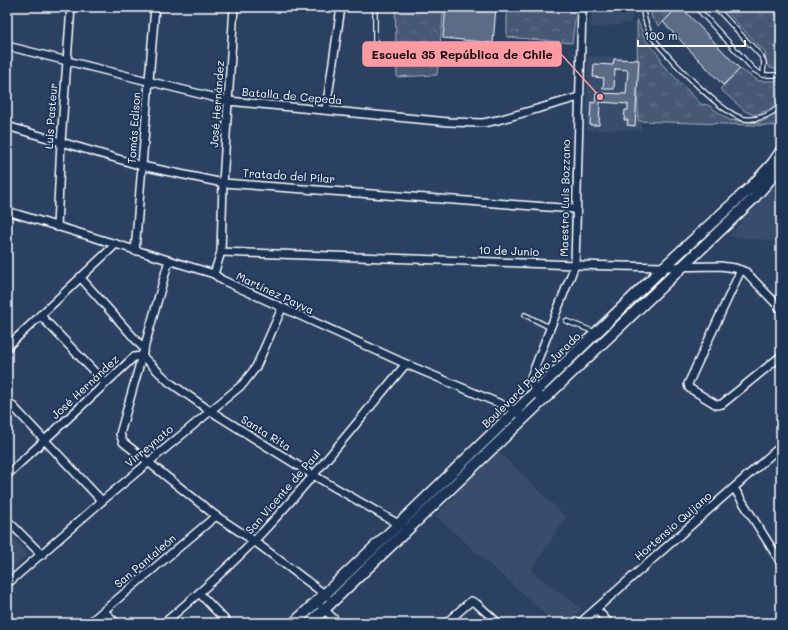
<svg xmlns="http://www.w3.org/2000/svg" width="788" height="630" font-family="Mali,sans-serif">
  <defs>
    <pattern id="grass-tufts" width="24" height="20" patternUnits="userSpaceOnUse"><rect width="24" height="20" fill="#465975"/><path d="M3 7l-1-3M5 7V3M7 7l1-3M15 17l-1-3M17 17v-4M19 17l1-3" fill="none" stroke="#62728a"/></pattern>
    <pattern id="forest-crowns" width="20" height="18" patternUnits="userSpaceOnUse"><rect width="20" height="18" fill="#465975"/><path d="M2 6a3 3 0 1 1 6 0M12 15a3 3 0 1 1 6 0" fill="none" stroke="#62728a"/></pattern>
  </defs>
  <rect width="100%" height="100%" fill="#2a4161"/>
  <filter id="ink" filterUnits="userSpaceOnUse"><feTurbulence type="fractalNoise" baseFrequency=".025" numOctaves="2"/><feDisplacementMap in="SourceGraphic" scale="8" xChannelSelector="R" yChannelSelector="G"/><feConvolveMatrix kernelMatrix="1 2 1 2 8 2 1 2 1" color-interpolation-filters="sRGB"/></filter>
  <g filter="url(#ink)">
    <g fill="#394e6c">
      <polygon points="592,7 635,7 630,23 591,28"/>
      <polygon points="588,56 641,58 641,130 587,130"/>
      <polygon points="777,178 781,178 781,242 729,236"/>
      <polygon points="496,449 566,517 531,571 582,609 565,623 555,623 436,516"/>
      <polygon points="7,531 28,554 7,574"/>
    </g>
    <g fill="url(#grass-tufts)" stroke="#a2acba">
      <polygon points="650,7 678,7 659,26 652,18"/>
      <polygon points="722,7 781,7 781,70 770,68 766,62 765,52"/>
      <polygon points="637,19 645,39 661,58 661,63 701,104 708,105 729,120 759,123 777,114 781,116 781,126 638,121"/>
      <polygon points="740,69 759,81 781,81 781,100 774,108 754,115 745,111 720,89"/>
      <polygon points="656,281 658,282 556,381 555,380"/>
    </g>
    <g fill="url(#forest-crowns)" stroke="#a2acba">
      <polygon points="395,7 444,7 437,75 397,77"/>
      <polygon points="507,7 553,7 576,12 572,43 507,37"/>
    </g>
    <g fill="#5b6c86" stroke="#fff">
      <polygon points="446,7 496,7 493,43 443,38"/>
      <polygon points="678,7 681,7 740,69 723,85 663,22"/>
      <polygon points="614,59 639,60 635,126 627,125 628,120 624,120 625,110 628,110 628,104 600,102 599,125 590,125 591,102 595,103 596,93 626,94 628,70 615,69 614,89 603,89 604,78 593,77 594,64 613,65"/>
    </g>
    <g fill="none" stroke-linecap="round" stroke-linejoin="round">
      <g stroke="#fff" stroke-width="6">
        <g id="service">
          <polyline points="375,7 375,46"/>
          <path d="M 642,7 C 644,18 647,29 653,38 C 668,57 723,116 745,119 C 758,121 772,114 781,105"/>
          <polyline points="696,7 754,70 763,75 781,75"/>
          <polyline points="705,7 720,12 761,56 764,62 763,75"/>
          <polyline points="525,315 551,328"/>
          <polyline points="566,321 595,332"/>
        </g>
      </g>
      <g stroke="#fff" stroke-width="10">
        <g id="minor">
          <polyline points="7,46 228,101 449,122 483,123 498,120 579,97"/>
          <polyline points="326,110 341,7"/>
          <polyline points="7,126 142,166 223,183 575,209"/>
          <polyline points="7,211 214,274 222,280 406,364 517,411 524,419"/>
          <polyline points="57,227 61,142 71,7"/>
          <polyline points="135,251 155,7"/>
          <polyline points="221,252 575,265 664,267 720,266 735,268 746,272 781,309"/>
          <polyline points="169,260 120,434 123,442 216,516 254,541 327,596"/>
          <polyline points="741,270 688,384 689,388 717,405 722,404 781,356"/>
          <polyline points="214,274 221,252 223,183 234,7"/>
          <polyline points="80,277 144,349"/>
          <polyline points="40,315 105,383"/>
          <polyline points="7,347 116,244"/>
          <polyline points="142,356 169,382 209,410 313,475 402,526"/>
          <polyline points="7,400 102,501"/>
          <path d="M 543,400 C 536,393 532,388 531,377 L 575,265 L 582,7"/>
          <polyline points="7,475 134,357 142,356"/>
          <polyline points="734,488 781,563"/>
          <polyline points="7,520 42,555"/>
          <polyline points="7,584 102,501 243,384 256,367 282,308"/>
          <polyline points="199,593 228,623"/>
          <polyline points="321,606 338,623"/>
          <polyline points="596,609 609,623"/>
          <polyline points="104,611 116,623"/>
          <polyline points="89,623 216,516"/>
          <path d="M 164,623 C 195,597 226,570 254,541 C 308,485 356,423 406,364"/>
          <polyline points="446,623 471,601 477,604 498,623"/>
          <polyline points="580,623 781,446"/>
        </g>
      </g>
      <g stroke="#fff" stroke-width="13">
        <g id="secondary">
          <polyline points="294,623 399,524 664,267 752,186 773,163 781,151"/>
          <polyline points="310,623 753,199 781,167"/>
        </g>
      </g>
      <use href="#service" stroke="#1d3557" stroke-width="3.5"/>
      <use href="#minor" stroke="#1d3557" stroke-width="7"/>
      <use href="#secondary" stroke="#1d3557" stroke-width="10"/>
    </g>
  </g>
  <g text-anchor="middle" stroke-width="4" stroke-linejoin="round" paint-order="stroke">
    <g font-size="11" fill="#fff" stroke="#1d3557">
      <text transform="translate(292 96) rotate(5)" y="4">Batalla de Cepeda</text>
      <text transform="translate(217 104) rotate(-86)" y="4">José Hernández</text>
      <text transform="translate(51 116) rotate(-86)" y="4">Luis Pasteur</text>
      <text transform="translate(134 128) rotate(-86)" y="4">Tomás Edison</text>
      <text transform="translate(289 176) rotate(4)" y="4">Tratado del Pilar</text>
      <text transform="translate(565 198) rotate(-89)" y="4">Maestro Luis Bozzano</text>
      <text transform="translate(509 251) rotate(2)" y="4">10 de Junio</text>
      <text transform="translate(275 293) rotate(25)" y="4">Martínez Payva</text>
      <text transform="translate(531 380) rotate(-44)" y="4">Boulevard Pedro Jurado</text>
      <text transform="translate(85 387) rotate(-43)" y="4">José Hernández</text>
      <text transform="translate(266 433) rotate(32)" y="4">Santa Rita</text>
      <text transform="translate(149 446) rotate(-40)" y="4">Virreynato</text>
      <text transform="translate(283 492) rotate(-49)" y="4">San Vicente de Paul</text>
      <text transform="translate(673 526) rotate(-41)" y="4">Hortensio Quijano</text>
      <text transform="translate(145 561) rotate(-40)" y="4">San Pantaleón</text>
    </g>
  </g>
  <path fill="none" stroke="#ff9aa2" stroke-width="1.5" d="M600 97L561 54"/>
  <circle fill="#ff9aa2" stroke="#1d3557" stroke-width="1.5" cx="600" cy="97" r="4"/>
  <rect fill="#ff9aa2" stroke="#ff9aa2" stroke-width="1.5" x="363" y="42" width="198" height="24" rx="4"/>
  <g font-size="12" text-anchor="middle" font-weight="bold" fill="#111">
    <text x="462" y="59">Escuela 35 República de Chile</text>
  </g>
  <rect width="788" height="630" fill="none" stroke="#1d3557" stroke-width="24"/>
  <rect x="12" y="12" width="764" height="606" fill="none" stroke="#fff" stroke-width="1.5" filter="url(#ink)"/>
  <path d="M638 40v6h107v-6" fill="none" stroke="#ffffff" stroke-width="2"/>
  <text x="644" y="40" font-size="12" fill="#ffffff" stroke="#1d3557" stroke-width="3" paint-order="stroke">100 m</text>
</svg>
